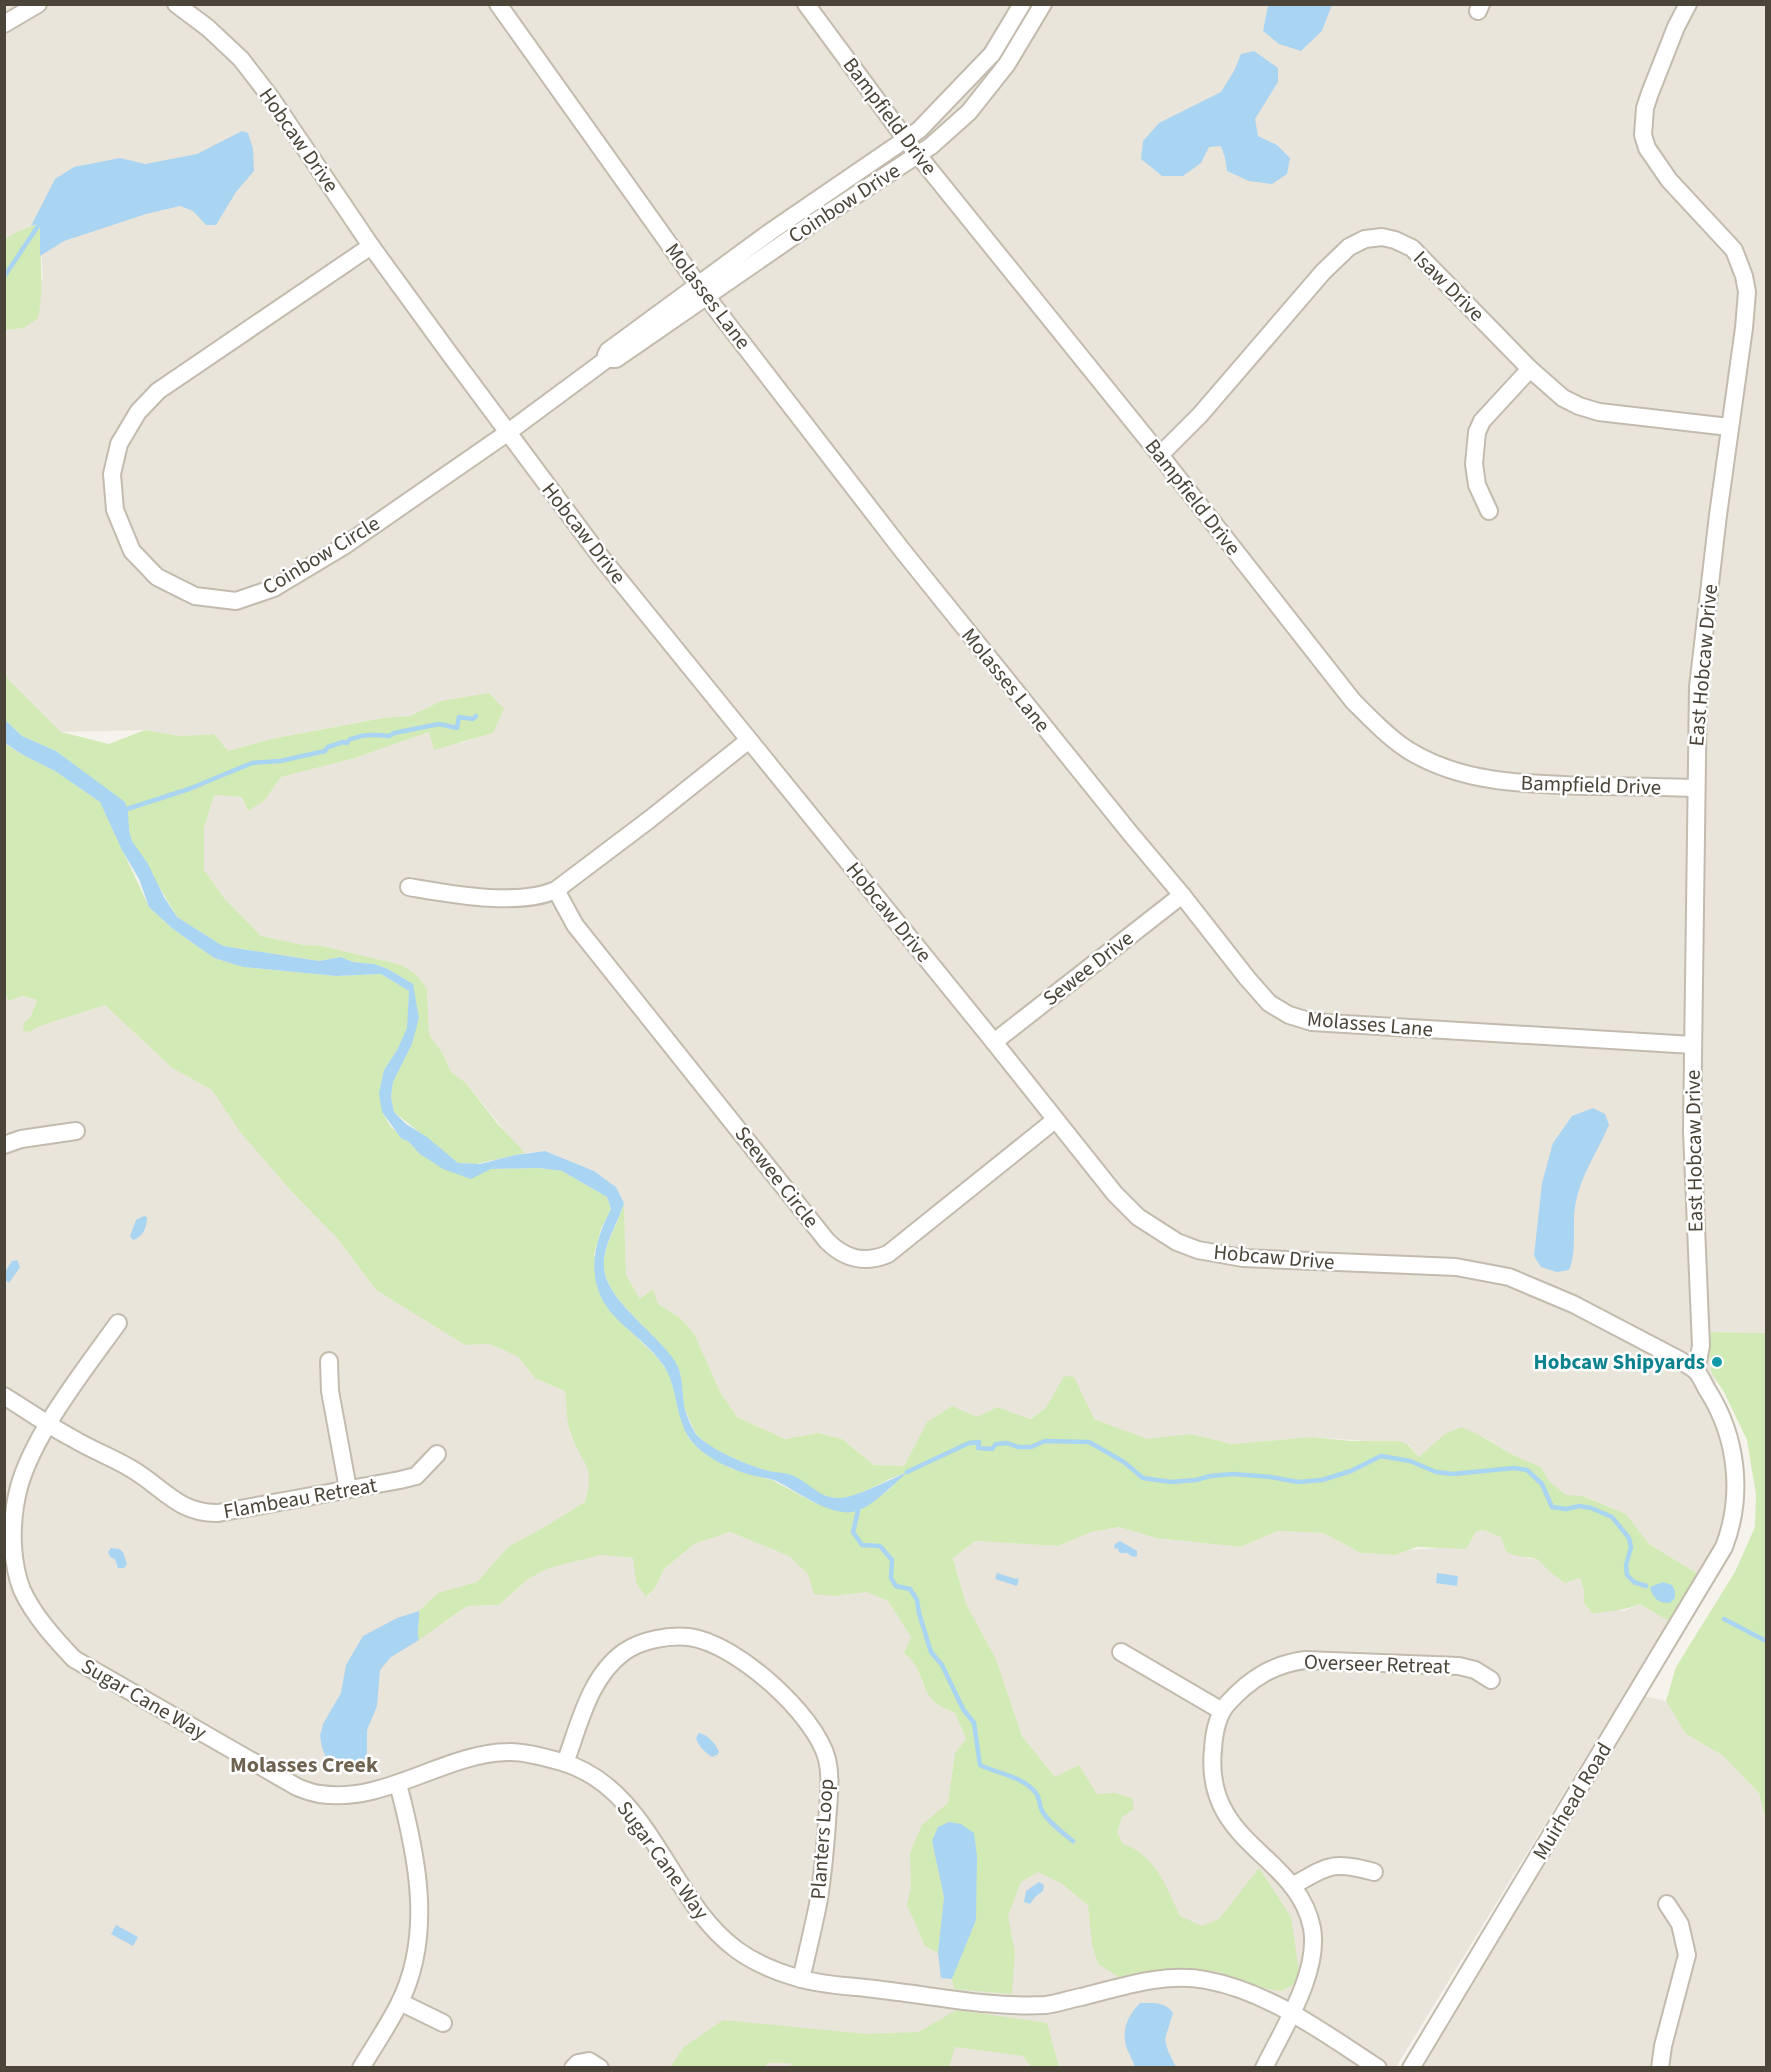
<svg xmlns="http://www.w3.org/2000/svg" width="1771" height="2072" font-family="'Source Sans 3',sans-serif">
  <rect width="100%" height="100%" fill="#f6f3ec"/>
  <g fill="#eae5da">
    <polygon points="1268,4 1263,31 1322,31 1332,5 1766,5 1766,1333 1707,1332 1711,1372 1716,1381 1714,1411 1726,1456 1728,1485 1723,1518 1716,1544 1698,1574 1649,1544 1626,1514 1584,1496 1566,1496 1549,1481 1541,1467 1511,1454 1484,1437 1427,1450 1419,1457 1408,1444 1312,1437 1232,1444 1191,1434 1147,1440 1094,1419 1085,1402 1046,1408 1029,1419 997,1407 977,1418 952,1406 927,1422 904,1466 874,1465 842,1439 818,1433 785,1439 737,1417 720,1392 694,1333 679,1317 658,1304 653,1289 640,1299 626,1275 624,1203 616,1187 594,1171 545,1151 525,1153 517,1146 466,1083 451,1072 442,1052 429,1035 427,989 417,975 402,965 322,946 304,945 261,936 224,898 204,870 204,828 214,795 242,797 247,810 264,801 281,777 355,758 429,732 461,743 492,733 504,709 441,701 410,716 383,718 271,739 228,751 214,734 181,736 145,730 61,732 8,679 4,671 5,330 24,328 43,277 39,223 18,231 5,239 5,5"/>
    <polygon points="4,993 8,1001 23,996 37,1000 31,1016 30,1032 40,1026 105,1005 172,1068 212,1090 240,1132 291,1191 337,1238 376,1290 465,1345 489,1344 517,1356 536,1379 565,1391 570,1433 590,1473 589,1486 585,1502 541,1529 509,1546 477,1582 438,1594 444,1623 467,1606 499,1605 528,1579 549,1568 601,1555 633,1558 636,1583 647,1597 655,1588 664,1569 694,1544 730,1532 789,1556 834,1596 867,1592 888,1601 911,1637 914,1660 924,1687 936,1704 955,1713 966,1740 955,1753 948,1803 1077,1804 1022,1736 996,1659 966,1604 953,1558 975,1541 1058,1546 1091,1532 1119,1527 1156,1538 1241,1547 1277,1531 1323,1533 1361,1553 1395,1555 1410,1550 1452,1547 1466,1548 1476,1532 1483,1530 1501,1537 1529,1559 1537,1559 1551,1573 1580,1578 1584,1591 1584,1603 1593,1614 1614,1609 1624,1611 1640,1604 1669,1621 1396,2067 5,2067"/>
    <polygon points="1645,1696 1666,1701 1686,1734 1722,1755 1759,1793 1766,1820 1766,2067 1422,2068"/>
  </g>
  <g fill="#d2eab5">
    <path d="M 40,223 C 39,255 45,286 38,318 L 24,328 L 5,330 L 5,239 L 18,231 Z"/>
    <polygon points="4,671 8,679 61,732 109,744 145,730 181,736 214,734 228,751 271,739 383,718 410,716 441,701 489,693 504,709 493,733 434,750 429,732 355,758 281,777 264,801 248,811 242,797 214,795 204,828 204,870 224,898 261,936 304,945 322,946 402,965 417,975 427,989 429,1035 442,1052 451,1072 466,1083 497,1123 525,1153 476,1164 458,1163 394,1112 391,1097 393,1082 412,1044 413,984 388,969 374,964 353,962 341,957 319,961 223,946 177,917 132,841 129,830 80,769 56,751 22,736 5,720"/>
    <path d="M 4,743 L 23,755 L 55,771 L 100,802 L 149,907 L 173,929 L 214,958 L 243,967 L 336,976 L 381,974 L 409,991 L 408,1027 L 397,1050 L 384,1070 L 382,1112 L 391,1127 L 433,1163 L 491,1169 L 539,1168 L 562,1171 L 607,1197 L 611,1209 L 601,1229 L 594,1255 L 624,1325 L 658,1358 L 669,1374 L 688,1437 L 699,1449 L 732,1469 L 772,1480 L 815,1503 L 845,1512 L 858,1511 L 889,1490 L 905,1473 C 885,1479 864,1495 842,1498 C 821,1500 809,1484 793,1476 C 787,1473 778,1473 771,1472 C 752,1467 710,1450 697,1435 C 695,1432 685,1411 684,1406 C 681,1392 684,1375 675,1362 C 658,1335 607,1301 604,1268 C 602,1247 619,1223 624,1203 L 626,1275 L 640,1299 L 653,1289 L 658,1304 L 679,1317 L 694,1333 L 720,1392 L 737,1417 L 785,1439 L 818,1433 L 842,1439 L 874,1465 L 904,1466 L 927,1422 L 952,1406 L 977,1417 L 997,1407 L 1030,1419 L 1046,1408 L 1064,1376 L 1074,1377 L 1094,1419 L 1147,1439 L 1191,1434 L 1232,1444 L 1312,1437 L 1351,1441 L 1399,1441 L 1407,1444 L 1419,1457 L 1445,1434 L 1461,1427 L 1483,1437 L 1511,1454 L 1541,1467 L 1549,1481 L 1566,1495 L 1583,1496 L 1626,1514 L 1649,1544 L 1698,1574 L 1669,1621 L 1640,1604 C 1624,1611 1610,1610 1593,1614 L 1584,1603 L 1584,1591 L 1580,1578 L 1565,1583 L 1551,1573 L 1537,1559 L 1513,1555 L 1506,1551 L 1501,1537 L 1483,1530 L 1476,1532 L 1466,1549 L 1417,1547 L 1395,1555 L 1361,1553 L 1323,1533 L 1277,1531 L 1241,1547 L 1156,1538 L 1119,1527 L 1091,1532 L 1058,1546 L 975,1541 L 953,1558 L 966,1604 L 996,1659 L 1022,1736 L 1055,1777 L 1079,1765 L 1097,1794 L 1115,1793 L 1132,1798 L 1134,1809 L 1122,1817 L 1117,1832 L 1123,1844 C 1155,1854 1167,1888 1180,1916 L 1202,1926 L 1219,1919 L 1259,1868 L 1291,1917 L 1299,1972 L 1293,1985 L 1281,1991 L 1268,1989 L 1214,1971 L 1153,1970 L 1119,1977 L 1098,1964 L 1092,1944 L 1088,1905 L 1061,1883 L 1038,1872 L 1021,1882 L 1008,1916 L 1015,1953 L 1012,1994 L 954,1989 L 952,1979 L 976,1920 L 932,1840 L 944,1897 L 938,1953 L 925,1946 L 907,1905 L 911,1886 L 910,1853 L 922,1825 L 948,1803 L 955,1753 L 966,1739 L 955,1713 C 949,1710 942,1708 937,1704 C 920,1692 924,1667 904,1653 L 911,1637 L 888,1601 L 867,1592 L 834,1596 L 814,1594 L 808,1574 L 789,1556 L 730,1532 L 694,1544 L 664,1569 L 655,1588 L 646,1597 L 636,1583 L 633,1558 L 601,1555 L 549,1568 L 528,1579 L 499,1605 L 467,1606 L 419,1640 C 416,1633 420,1620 419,1611 L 438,1593 L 477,1582 L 509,1546 L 541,1529 L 585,1502 C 596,1463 582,1467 571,1434 C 566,1421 567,1405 565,1391 L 536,1379 L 517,1356 L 489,1344 L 465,1345 L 376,1290 L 337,1238 L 291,1191 L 240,1132 L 212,1090 L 172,1068 L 105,1005 L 40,1026 L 30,1032 L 23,1031 L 24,1023 L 31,1016 L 37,1000 L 23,996 L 8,1001 L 5,993 Z"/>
    <polygon points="1707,1332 1766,1333 1766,1820 1759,1793 1722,1755 1686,1734 1666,1701 1676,1667 1735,1572 1755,1527 1756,1494 1747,1440 1724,1392 1711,1372"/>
    <polygon points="956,2010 1047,2023 1059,2067 1032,2067 1023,2056 955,2047 949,2067 791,2068 791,2063 768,2063 764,2068 670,2067 684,2047 723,2020 867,2034 919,2032"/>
  </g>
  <g fill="#a9d4f2">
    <polygon points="1268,5 1268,4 1332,5 1322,31 1301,51 1279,44 1263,31"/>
    <polygon points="1254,51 1278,68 1278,82 1255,119 1258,136 1277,145 1290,158 1287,174 1272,184 1249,181 1227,171 1225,158 1221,146 1209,147 1201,163 1183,176 1162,176 1141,159 1143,141 1159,123 1221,92 1234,71 1241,54"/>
    <polygon points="242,131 248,133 253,149 254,171 236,192 216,225 206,225 193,211 180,206 146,214 64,241 40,256 40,223 31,226 55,179 74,167 120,158 145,164 197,154"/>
    <path d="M 5,720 L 22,736 L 56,751 L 125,802 L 128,812 L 129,830 L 132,841 L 148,864 L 164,897 L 177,917 L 223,946 L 319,961 L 341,957 L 353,962 L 374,964 L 388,969 L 413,984 L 419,1018 L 412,1044 L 393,1082 L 391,1097 L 394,1112 L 406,1124 L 427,1137 L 458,1163 L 480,1164 L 515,1155 L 545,1151 L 594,1171 L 616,1187 L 624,1203 C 618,1224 602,1246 604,1268 C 606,1300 657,1334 675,1361 C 683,1374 682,1390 684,1405 C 684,1410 693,1430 696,1434 C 707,1448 751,1467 769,1471 C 776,1473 784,1472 791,1475 C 809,1481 818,1499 840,1498 C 857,1497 891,1479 907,1472 C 897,1482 871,1507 857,1511 C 832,1519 796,1490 774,1480 C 767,1478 759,1477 751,1475 C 730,1469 703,1457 690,1439 C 675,1418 678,1388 664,1366 C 651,1347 632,1334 616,1318 C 584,1285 592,1245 611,1209 L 607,1197 L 562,1171 L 539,1168 L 491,1169 L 471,1179 L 443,1169 L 420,1154 L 409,1142 L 401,1138 L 382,1112 L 379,1093 L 384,1070 L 397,1050 L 407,1028 L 409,991 L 381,974 L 336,976 L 243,967 L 214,958 L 173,929 L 149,907 L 139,879 L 122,850 L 100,802 L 55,771 L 23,755 L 5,743 Z"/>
    <path d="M 1593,1108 L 1605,1114 L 1609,1125 C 1599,1149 1581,1175 1576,1201 C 1571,1224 1578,1249 1569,1270 L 1557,1272 L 1541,1267 L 1534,1256 L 1542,1183 L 1553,1143 L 1572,1116 Z"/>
    <path d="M 144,1216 L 147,1217 C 147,1227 143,1237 133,1240 L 130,1236 L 136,1220 Z"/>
    <polygon points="17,1260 20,1267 9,1283 5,1280 5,1272 12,1261"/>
    <polygon points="1120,1541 1137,1551 1137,1556 1133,1557 1127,1553 1120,1553 1117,1548 1114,1549 1115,1544"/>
    <polygon points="111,1548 119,1549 123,1552 127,1564 124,1568 118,1568 115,1559 110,1557 108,1552"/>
    <polygon points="997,1573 1016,1579 1019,1578 1017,1586 995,1579"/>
    <polygon points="1437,1573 1458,1576 1457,1586 1436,1583"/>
    <path d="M 1663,1582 L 1672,1585 L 1675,1591 L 1675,1598 L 1670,1603 C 1658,1603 1653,1599 1650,1587 Z"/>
    <path d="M 419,1611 C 420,1620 416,1633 419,1640 L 391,1657 L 380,1670 L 377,1706 L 367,1730 L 367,1763 L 329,1764 L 322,1748 L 320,1736 L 323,1724 L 341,1693 L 346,1665 L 363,1636 L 397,1618 Z"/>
    <path d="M 699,1733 C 707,1734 716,1744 719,1752 L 717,1755 L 712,1757 C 705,1753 698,1745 696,1738 Z"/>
    <polygon points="949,1822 961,1824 974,1833 977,1856 976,1920 952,1979 941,1978 938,1953 944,1897 932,1841 938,1827"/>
    <polygon points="1039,1882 1044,1885 1043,1891 1036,1896 1030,1904 1024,1902 1026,1891"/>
    <polygon points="116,1925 138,1937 133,1946 111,1934"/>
    <path d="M 1140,2003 C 1152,2003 1165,2001 1173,2013 L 1165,2039 L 1168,2051 L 1176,2067 L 1135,2067 C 1133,2061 1130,2055 1127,2049 C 1121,2030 1127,2017 1140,2003 Z"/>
  </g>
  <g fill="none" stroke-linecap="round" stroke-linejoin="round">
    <g stroke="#a9d4f2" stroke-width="4.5">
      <polyline points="4,277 40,223"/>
      <path d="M 127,809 L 189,789 L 252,763 L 280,761 L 325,751 L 328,747 L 343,742 L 347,743 L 350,739 C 354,739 357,737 361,736 C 370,734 381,735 389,736 L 394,733 L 439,724 L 457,728 L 459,717 L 473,719 L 476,716"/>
      <polyline points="907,1472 969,1443 979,1442 978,1448 992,1449 996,1444 1007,1443 1018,1447 1031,1447 1045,1441 1089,1442 1124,1462 1143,1478 1171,1482 1196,1480 1210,1476 1233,1474 1271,1477 1298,1482 1322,1480 1351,1471 1381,1456 1410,1461 1436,1472 1453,1474 1514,1468 1527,1470 1542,1484 1552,1507 1566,1509 1579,1506 1591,1508 1612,1517 1629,1538 1631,1547 1626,1565 1627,1575 1634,1582 1646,1586"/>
      <path d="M 858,1511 L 853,1532 L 862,1545 L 880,1546 L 892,1560 L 891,1578 L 896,1586 L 910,1589 L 917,1600 L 919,1613 L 931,1652 L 942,1665 L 963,1709 L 974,1723 L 980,1765 C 999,1774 1022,1776 1036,1793 C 1040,1798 1039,1805 1042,1811 C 1049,1823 1062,1832 1073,1841"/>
      <polyline points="1724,1619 1766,1641"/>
    </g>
    <g stroke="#c2bbae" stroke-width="20">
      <g id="minor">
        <path d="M 176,4 L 208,28 L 241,59 L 271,98 L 371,246 L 449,353 L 600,556 L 994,1042 L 1115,1194 L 1138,1217 L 1177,1242 L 1198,1250 L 1243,1258 L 1456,1267 L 1509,1277 L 1573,1304 L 1680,1360 C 1685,1364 1692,1367 1696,1371 C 1701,1376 1704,1385 1708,1391 C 1737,1437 1744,1495 1724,1547 L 1411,2068"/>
        <polyline points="498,4 706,296 902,550 1130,833 1182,895 1247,978 1269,1003 1289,1015 1312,1022 1693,1045"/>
        <path d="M 806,4 L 913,149 L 1160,455 L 1353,701 C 1370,718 1388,737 1408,750 C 1462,784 1528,784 1590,786 C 1625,786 1660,787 1695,788"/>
        <polyline points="1688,4 1676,27 1650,93 1645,108 1643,135 1647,148 1669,180 1734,250 1744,276 1747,292 1744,328 1718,515 1698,687 1692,1131 1701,1346 1696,1371"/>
        <polyline points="1478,11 1481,4"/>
        <polyline points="4,24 38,4"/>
        <polyline points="371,246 158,391 138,412 119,444 112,474 115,510 132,551 157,577 195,596 236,601 274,588 344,546 507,433 607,359 616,359 807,227 931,146 969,112 1007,64 1043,4"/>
        <polyline points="607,359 606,355 608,351 770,232 919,130 992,54 1022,4"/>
        <polyline points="1160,455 1200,415 1323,272 1349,247 1365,239 1382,237 1395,240 1412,248 1530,369 1563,398 1579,406 1599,412 1729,427"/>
        <polyline points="1489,511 1477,485 1474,464 1477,432 1482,421 1530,369"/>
        <path d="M 409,887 C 451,894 517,907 556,890 L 650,819 L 749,740"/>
        <path d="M 556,890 L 575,925 L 827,1241 C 845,1259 864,1264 888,1254 L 1055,1120"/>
        <polyline points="994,1042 1182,895"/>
        <polyline points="4,1145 21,1139 76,1131"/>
        <path d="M 118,1323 C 85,1369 34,1433 19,1487 C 14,1506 12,1526 13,1546 C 14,1562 16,1575 22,1590 C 34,1616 55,1639 74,1659 L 297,1787 C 304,1790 312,1793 320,1794 C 385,1804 445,1753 508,1752 C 523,1751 548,1758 562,1762 C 651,1788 668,1900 737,1950 C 755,1963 777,1972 798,1978 C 824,1986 855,1986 882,1990 C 936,1996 991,2008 1045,2005 C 1057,2004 1069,1999 1081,1997 C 1121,1987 1165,1972 1206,1980 C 1270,1992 1324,2033 1378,2068"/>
        <polyline points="329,1361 330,1391 348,1489"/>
        <path d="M 4,1396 C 27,1410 49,1426 72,1438 C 90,1449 111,1457 130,1468 C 162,1486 178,1514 218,1513 L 400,1480 L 416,1476 L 437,1454"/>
        <polyline points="1121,1652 1222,1711"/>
        <path d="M 565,1763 C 579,1726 589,1677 624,1652 C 641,1640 668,1635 689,1637 C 736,1643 815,1714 827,1759 C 832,1780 828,1802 827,1823 C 825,1850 823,1877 818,1904 C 813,1929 807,1954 801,1979"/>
        <path d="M 1292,1886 C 1328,1866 1332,1860 1374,1872"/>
        <polyline points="400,2002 443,2023"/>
        <path d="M 361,2068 C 374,2046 388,2026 399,2004 C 434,1935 417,1855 398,1784"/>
        <polyline points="573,2068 578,2063 589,2061 600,2068"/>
        <path d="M 1264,2068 C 1283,2029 1320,1972 1312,1928 C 1297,1853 1203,1845 1213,1749 C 1214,1733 1217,1715 1228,1703 C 1250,1679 1273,1664 1305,1660 L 1459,1666 L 1475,1670 L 1491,1680"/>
        <polyline points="1660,2068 1663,2046 1687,1955 1680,1924 1667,1904"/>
      </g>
    </g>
    <use href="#minor" stroke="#fff" stroke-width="16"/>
  </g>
  <circle fill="#0f9aa8" stroke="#fff" stroke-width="2" cx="1717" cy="1362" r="6"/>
  <g text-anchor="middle" stroke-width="5" stroke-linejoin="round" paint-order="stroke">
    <g font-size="21" fill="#4b4439" stroke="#fff">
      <text transform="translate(890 116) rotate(53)" y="7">Bampfield Drive</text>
      <text transform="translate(299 140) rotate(55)" y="7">Hobcaw Drive</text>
      <text transform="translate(844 203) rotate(-33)" y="7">Coinbow Drive</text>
      <text transform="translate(1449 286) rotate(45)" y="7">Isaw Drive</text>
      <text transform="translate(708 296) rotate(53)" y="7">Molasses Lane</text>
      <text transform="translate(1193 497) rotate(52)" y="7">Bampfield Drive</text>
      <text transform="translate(584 533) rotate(52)" y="7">Hobcaw Drive</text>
      <text transform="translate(321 555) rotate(-31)" y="7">Coinbow Circle</text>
      <text transform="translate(1703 665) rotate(-85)" y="7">East Hobcaw Drive</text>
      <text transform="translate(1006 680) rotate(51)" y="7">Molasses Lane</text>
      <text transform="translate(1591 785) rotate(2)" y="7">Bampfield Drive</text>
      <text transform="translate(889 912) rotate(51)" y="7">Hobcaw Drive</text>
      <text transform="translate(1088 968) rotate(-38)" y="7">Sewee Drive</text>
      <text transform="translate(1370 1024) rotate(5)" y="7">Molasses Lane</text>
      <text transform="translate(1694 1151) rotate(-91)" y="7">East Hobcaw Drive</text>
      <text transform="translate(777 1177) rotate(52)" y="7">Seewee Circle</text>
      <text transform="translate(1274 1257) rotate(5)" y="7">Hobcaw Drive</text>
      <text transform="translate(300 1498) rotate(-10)" y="7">Flambeau Retreat</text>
      <text transform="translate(1377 1664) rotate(2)" y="7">Overseer Retreat</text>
      <text transform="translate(144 1699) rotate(30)" y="7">Sugar Cane Way</text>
      <text transform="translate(1572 1801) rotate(-59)" y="7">Muirhead Road</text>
      <text transform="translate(822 1839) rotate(-86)" y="7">Planters Loop</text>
      <text transform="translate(663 1860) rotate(54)" y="7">Sugar Cane Way</text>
    </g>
    <g font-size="21" font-weight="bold" fill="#0d838f" stroke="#fff" text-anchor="end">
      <text x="1705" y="1369">Hobcaw Shipyards</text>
    </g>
    <g font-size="22" font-weight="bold" fill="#6e6250" stroke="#fff">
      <text x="304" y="1772">Molasses Creek</text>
    </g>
  </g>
  <rect width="1771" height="2072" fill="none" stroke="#4b4439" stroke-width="12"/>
</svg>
